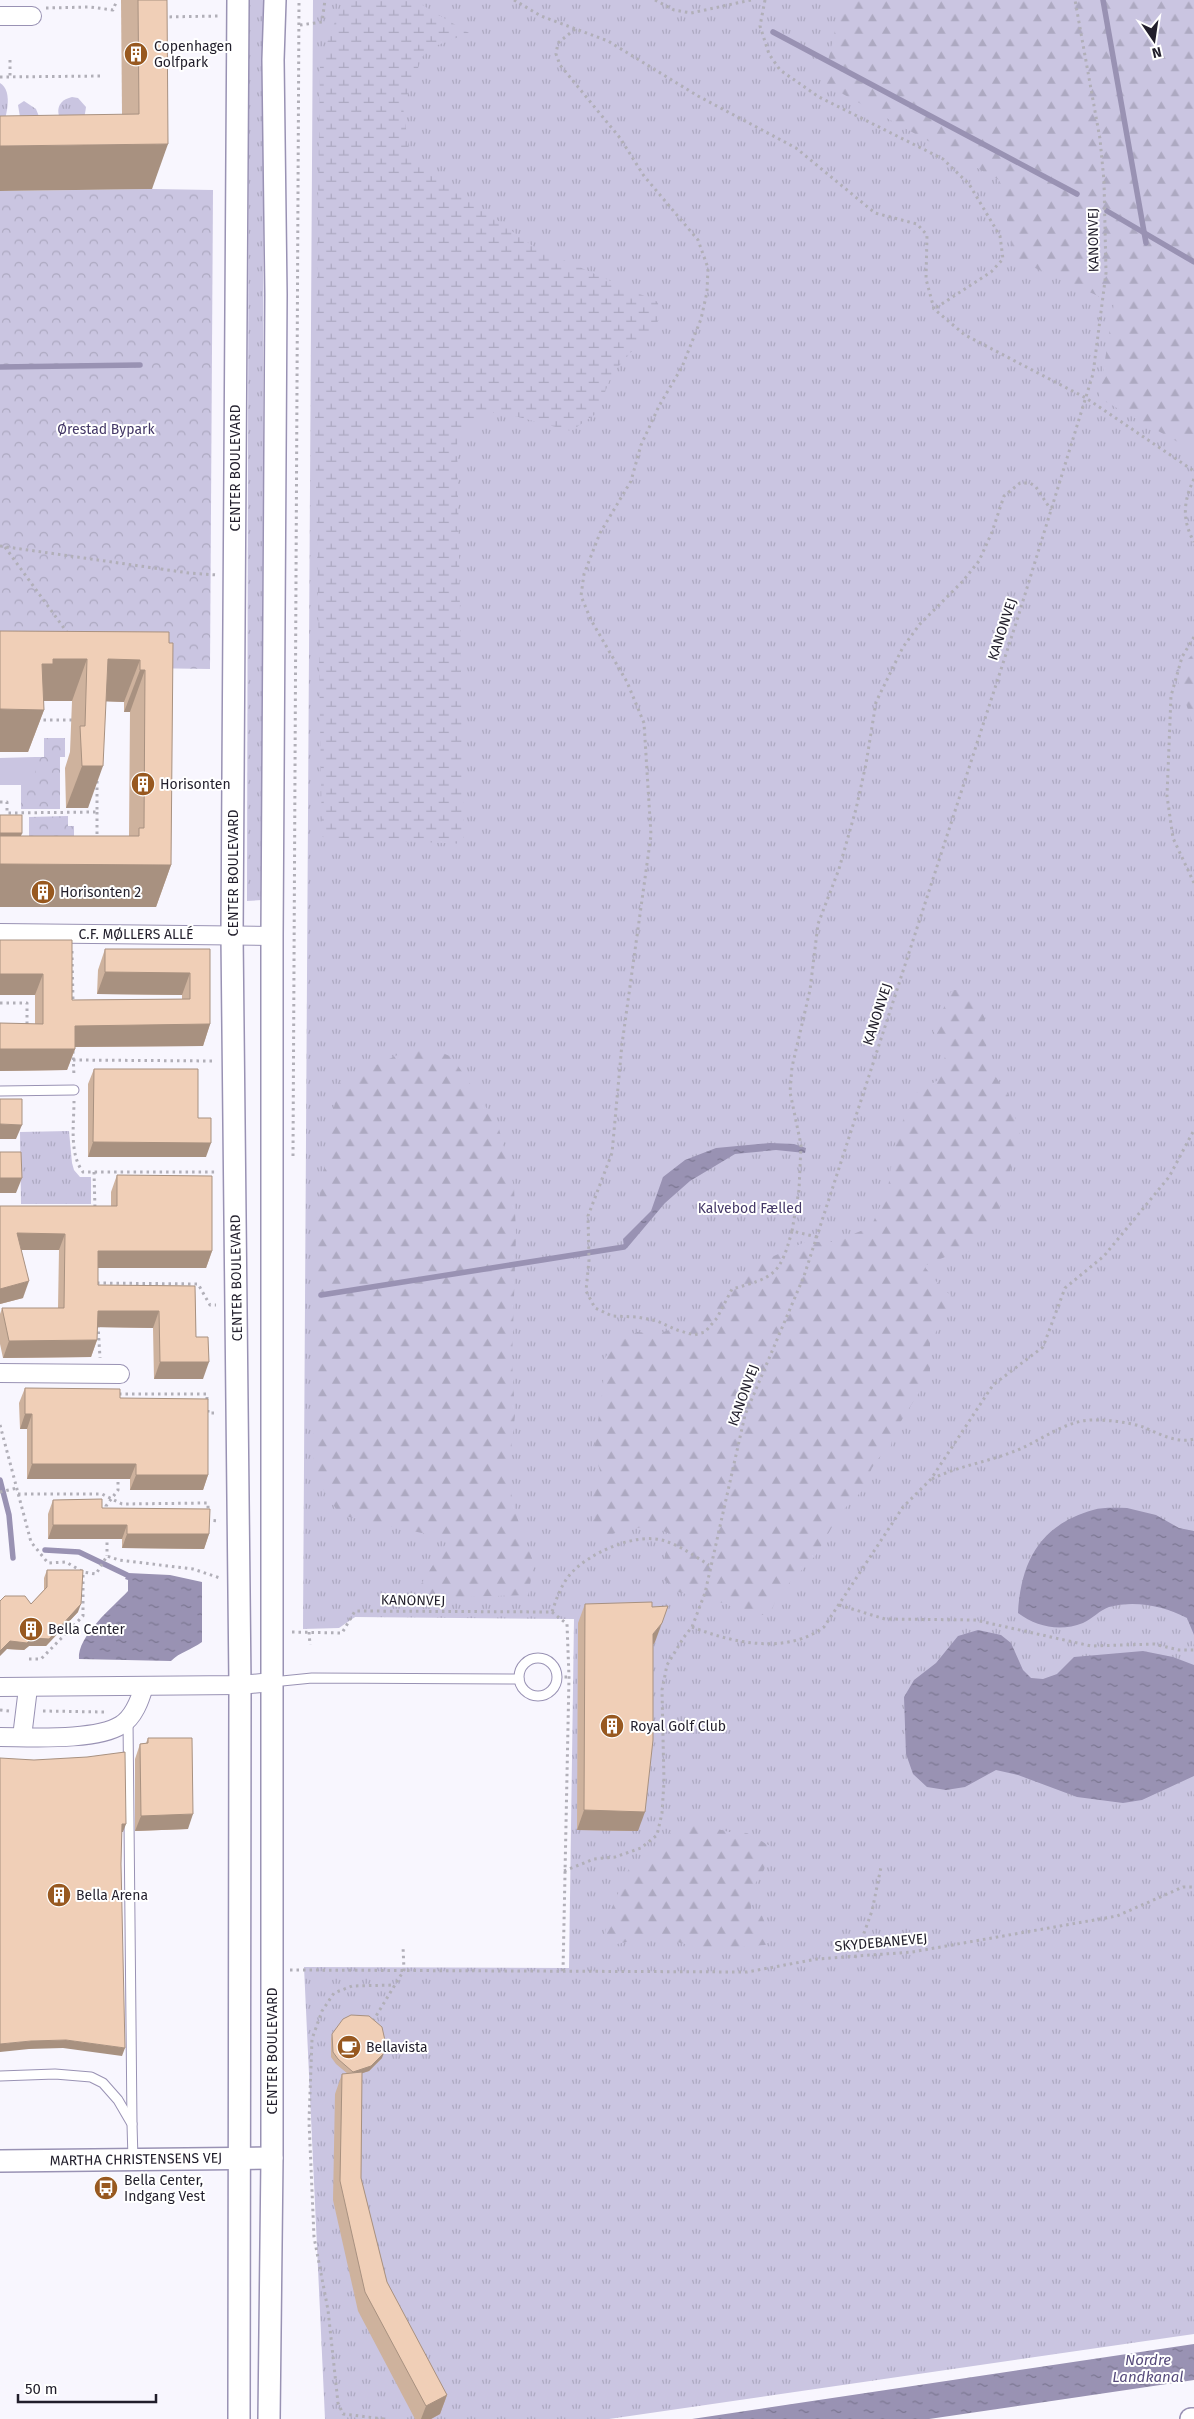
<svg xmlns="http://www.w3.org/2000/svg" width="1194" height="2419" font-family="'Fira Sans',sans-serif">
  <defs>
    <pattern id="grass-tufts" width="24" height="20" patternUnits="userSpaceOnUse" patternTransform="scale(1.25)"><rect width="24" height="20" fill="#cac5e1"/><path d="M3 7l-1-3M5 7V3M7 7l1-3M15 17l-1-3M17 17v-4M19 17l1-3" fill="none" stroke="#ada9c1"/></pattern>
    <pattern id="forest-firs" width="22" height="20" patternUnits="userSpaceOnUse" patternTransform="scale(1.25)"><rect width="22" height="20" fill="#cac5e1"/><path d="M5 1l3.5 6h-7zM16 11l3.5 6h-7z" fill="#ada9c1"/></pattern>
    <pattern id="wetland-marsh" width="20" height="14" patternUnits="userSpaceOnUse" patternTransform="scale(1.25)"><rect width="20" height="14" fill="#cac5e1"/><path d="M1 5h8M5 5V1M11 12h8M15 12V8" fill="none" stroke="#ada9c1"/></pattern>
    <pattern id="park-crowns" width="20" height="18" patternUnits="userSpaceOnUse" patternTransform="scale(1.25)"><rect width="20" height="18" fill="#cac5e1"/><path d="M2 6a3 3 0 1 1 6 0M12 15a3 3 0 1 1 6 0" fill="none" stroke="#ada9c1"/></pattern>
    <pattern id="water-ripples" width="26" height="14" patternUnits="userSpaceOnUse" patternTransform="scale(1.25)"><rect width="26" height="14" fill="#9992b3"/><path d="M2 4q2-2 4 0t4 0M15 11q2-2 4 0t4 0" fill="none" stroke="#7c7792"/></pattern>
  </defs>
  <rect width="100%" height="100%" fill="#f8f6fe"/>
  <g fill="url(#grass-tufts)">
    <polygon points="249,0 264,0 262,900 247,901"/>
    <polygon points="313,0 1194,0 1194,2334 609,2419 325,2419 304,1967 569,1968 574,1619 355,1617 339,1628 303,1629"/>
    <path d="M 0,83 C 14,91 6,120 0,132 Z"/>
    <path d="M 72,97 L 78,98 L 86,107 L 84,120 L 61,121 C 55,109 59,100 72,97 Z"/>
    <polygon points="24,101 36,109 40,119 20,117 18,105"/>
    <polygon points="69,1131 72,1163 74,1170 80,1177 91,1177 91,1204 21,1204 20,1132"/>
  </g>
  <g fill="url(#forest-firs)">
    <polygon points="842,0 1194,0 1194,451 1099,398 1114,303 1015,259 999,180 823,83"/>
    <polygon points="1194,653 1194,727 1175,672"/>
    <path d="M 952,990 L 971,990 L 984,1016 L 988,1065 L 1009,1097 L 1020,1135 L 996,1221 L 968,1252 L 945,1257 L 924,1266 L 943,1290 L 956,1298 L 930,1342 L 930,1375 L 893,1434 L 891,1446 C 878,1457 868,1469 867,1486 L 840,1513 L 816,1555 L 778,1595 L 770,1614 L 747,1617 L 727,1604 L 674,1591 L 658,1572 L 664,1560 L 670,1534 C 645,1521 624,1530 599,1539 L 589,1506 L 600,1471 L 594,1450 L 603,1387 L 604,1360 L 614,1343 L 637,1332 L 658,1334 L 688,1323 L 709,1312 L 736,1277 L 765,1260 L 805,1242 L 833,1242 L 871,1227 L 888,1188 L 894,1148 L 911,1096 L 938,1080 L 947,1050 L 933,1031 Z"/>
    <polygon points="421,1044 452,1057 498,1125 514,1187 516,1234 512,1361 515,1415 508,1480 517,1517 534,1564 528,1595 412,1599 449,1539 340,1515 313,1474 317,1211 338,1083"/>
    <polygon points="687,1821 729,1832 747,1833 770,1846 764,1870 751,1890 751,1910 762,1916 772,1940 765,1945 708,1950 654,1936 617,1944 605,1934 610,1912 630,1866 654,1855 675,1827"/>
  </g>
  <polygon fill="url(#wetland-marsh)" points="343,0 414,0 469,33 425,50 403,107 410,157 534,247 658,302 659,320 612,374 597,413 571,431 496,411 457,436 464,844 322,837 315,422 320,62"/>
  <g fill="url(#park-crowns)">
    <polygon points="152,189 213,190 210,669 0,666 0,191"/>
    <polygon points="44,738 65,738 65,757 60,757 60,809 21,809 21,785 35,785 35,757 44,757"/>
    <polygon points="68,816 68,826 74,826 74,871 29,871 29,817"/>
  </g>
  <polygon fill="#cac5e1" points="35,757 35,785 0,785 0,758"/>
  <g fill="url(#water-ripples)">
    <polygon points="770,1143 794,1144 806,1148 805,1153 776,1150 735,1154 690,1181 665,1203 627,1248 624,1247 623,1239 651,1211 663,1177 685,1160 716,1148"/>
    <path d="M 1127,1508 L 1156,1515 L 1179,1528 L 1194,1531 L 1194,1635 L 1187,1618 C 1164,1606 1135,1600 1109,1607 C 1100,1610 1092,1619 1083,1623 C 1060,1632 1037,1627 1018,1613 C 1021,1561 1040,1525 1093,1510 C 1103,1507 1116,1508 1127,1508 Z"/>
    <path d="M 128,1573 L 170,1575 L 202,1582 L 202,1642 C 191,1650 180,1652 171,1661 L 79,1659 C 77,1636 113,1607 128,1591 L 128,1580 L 125,1579 Z"/>
    <polygon points="978,1630 1001,1635 1011,1643 1023,1670 1031,1678 1043,1679 1057,1674 1074,1657 1143,1651 1173,1657 1194,1665 1194,1776 1142,1800 1123,1803 1077,1797 1018,1775 996,1770 965,1787 946,1790 927,1787 913,1774 906,1754 904,1697 914,1680 936,1663 958,1636"/>
    <polygon points="1194,2344 1194,2380 929,2419 692,2419"/>
  </g>
  <g fill="none" stroke-linecap="round" stroke-linejoin="round">
    <g stroke="#9992b3" stroke-width="5.5">
      <polyline points="1103,0 1146,243"/>
      <polyline points="773,32 1077,194"/>
      <polyline points="1107,211 1194,262"/>
      <polyline points="0,367 140,365"/>
      <polyline points="321,1295 624,1247"/>
      <polyline points="0,1480 9,1515 13,1558"/>
      <polyline points="45,1550 79,1552 127,1575"/>
    </g>
    <g stroke="#9992b4" stroke-width="11">
      <g id="service">
        <polyline points="0,1091 74,1090"/>
        <circle cx="538" cy="1677" r="19"/>
        <polyline points="272,1682 312,1678 519,1679"/>
        <polyline points="128,1720 132,2124"/>
        <polyline points="0,2076 55,2074 91,2077 103,2083 118,2100 132,2124 133,2159"/>
      </g>
    </g>
    <g stroke="#9992b4" stroke-width="20">
      <g id="minor">
        <polyline points="0,16 32,16"/>
        <polyline points="0,933 272,936"/>
        <polyline points="0,1373 120,1374"/>
        <polyline points="0,1687 240,1685 272,1682"/>
        <path d="M 0,1737 C 31,1737 96,1741 121,1725 C 134,1717 140,1700 144,1686"/>
        <polyline points="22,1737 28,1688"/>
      </g>
    </g>
    <g stroke="#9992b4" stroke-width="24">
      <g id="tertiary">
        <polyline points="238,0 232,935 240,1685 239,2419"/>
        <polyline points="0,2161 272,2158"/>
        <polyline points="269,2419 272,2158 272,936 276,294 273,60 275,0"/>
        <polyline points="1191,2419 1194,2419"/>
      </g>
    </g>
    <g stroke="#b1afb8" stroke-width="3" stroke-dasharray="2.5 4" stroke-linecap="butt">
      <polyline points="514,0 541,16 608,41 698,96 796,148 875,213 917,224 927,235 926,279 934,309 965,335 1086,398 1194,471"/>
      <polyline points="655,0 674,10 691,13 751,0"/>
      <polyline points="765,0 760,26 769,54 780,70 819,97 943,159 969,184 1000,236 1003,259 991,272 934,309"/>
      <polyline points="46,8 90,7 113,10 117,0"/>
      <polyline points="163,17 219,16"/>
      <polyline points="300,25 322,22 325,0"/>
      <path d="M 575,29 L 558,43 L 556,54 L 560,65 L 620,138 L 644,176 L 698,240 L 708,268 L 707,292 L 701,319 L 682,367 L 659,406 L 641,445 L 631,481 L 600,533 L 584,574 L 581,596 L 591,620 L 627,682 L 644,723 L 651,835 L 622,1044 L 612,1153 L 588,1216 L 589,1260 L 586,1291 L 595,1308 L 612,1316 L 637,1317 L 657,1321 L 677,1330 L 694,1335 L 705,1332 L 717,1318 L 732,1289 C 775,1277 780,1275 792,1231 L 817,1237"/>
      <polyline points="10,60 10,77"/>
      <polyline points="0,77 104,76"/>
      <path d="M 1194,479 C 1183,502 1182,520 1194,542"/>
      <polyline points="0,546 189,573 217,575"/>
      <polyline points="5,547 69,635"/>
      <polyline points="1194,637 1182,657 1171,696 1167,796 1173,838 1194,883"/>
      <polyline points="37,720 75,720"/>
      <polyline points="0,802 7,802 7,813 97,812 97,780"/>
      <polyline points="97,812 97,839"/>
      <polyline points="72,951 73,1002"/>
      <polyline points="0,1003 27,1003 27,1027"/>
      <polyline points="73,1051 74,1077"/>
      <polyline points="73,1060 216,1061"/>
      <path d="M 74,1101 C 74,1123 69,1154 83,1172 L 217,1172"/>
      <polyline points="293,1156 299,0"/>
      <polyline points="94,1172 95,1209"/>
      <polyline points="792,1231 799,1190 801,1145 790,1092 792,1067 810,990 818,924 839,869 856,809 866,764 876,702 903,647 920,624 962,582 979,561 992,532 1004,496 1020,483 1030,483 1036,487 1051,510"/>
      <polyline points="97,1283 198,1284 210,1305 216,1305"/>
      <polyline points="98,1325 100,1358"/>
      <polyline points="119,1394 207,1394 207,1403"/>
      <polyline points="208,1410 208,1413 218,1413"/>
      <polyline points="0,1425 31,1542 48,1563 66,1562 83,1572 96,1574 107,1556 119,1560 193,1569 220,1578"/>
      <path d="M 932,1479 C 958,1466 988,1462 1015,1451 C 1041,1441 1065,1420 1093,1420 C 1109,1420 1128,1422 1143,1427 C 1158,1433 1177,1444 1194,1439"/>
      <polyline points="0,1492 17,1488"/>
      <polyline points="18,1494 102,1494 122,1504 208,1503 208,1511"/>
      <polyline points="106,1513 106,1506 118,1490 118,1476"/>
      <polyline points="207,1520 220,1521"/>
      <polyline points="107,1536 107,1556"/>
      <polyline points="839,1605 885,1619 975,1620 1091,1646 1154,1644 1179,1650 1194,1650"/>
      <polyline points="552,1612 567,1624 569,1677 563,1972"/>
      <path d="M 692,1627 C 733,1643 786,1655 824,1627 L 903,1507 L 931,1479 L 993,1385 L 1043,1347 L 1065,1288 L 1104,1256 L 1169,1177 L 1194,1130"/>
      <path d="M 292,1632 L 342,1633 L 355,1611 L 552,1612 C 556,1600 560,1588 568,1577 C 585,1554 637,1531 665,1541 C 681,1546 696,1557 709,1565"/>
      <polyline points="309,1632 310,1645"/>
      <polyline points="29,1659 41,1659 83,1616 83,1572"/>
      <polyline points="558,1677 569,1677"/>
      <polyline points="0,1710 9,1711"/>
      <polyline points="43,1711 104,1712"/>
      <polyline points="564,1871 594,1859 615,1857 641,1848 657,1835 662,1813 664,1782 662,1690 667,1665 684,1637 692,1627 705,1593 745,1415 804,1276 1018,617 1093,374 1106,273 1104,181 1100,139 1075,0"/>
      <polyline points="855,1958 872,1911 881,1867"/>
      <polyline points="290,1970 747,1972 817,1959 912,1952 1117,1916 1183,1887 1194,1887"/>
      <polyline points="373,2021 404,1970 403,1946"/>
      <polyline points="384,2419 343,2414 338,2403 328,2310 314,2237 309,2121 312,2039 322,2011 334,1993 352,1986 395,1985"/>
    </g>
    <use href="#service" stroke="#fff" stroke-width="9"/>
    <use href="#minor" stroke="#fff" stroke-width="18"/>
    <use href="#tertiary" stroke="#fff" stroke-width="21"/>
  </g>
  <g fill="#ceb29d">
    <polygon points="121,0 167,0 152,189 122,114"/>
    <polygon points="0,631 169,632 171,865 156,907 0,907 0,815 22,833 21,836 129,836 130,712 124,712 124,702 106,701 88,808 66,808 65,768 70,752 72,701 43,701 44,710 28,752"/>
    <polygon points="0,940 72,940 72,1000 182,999 182,995 97,994 98,970 105,949 210,949 210,1024 203,1046 75,1047 75,1049 67,1070 0,1071 0,1023 35,1024 35,995 0,995"/>
    <polygon points="94,1069 198,1118 206,1157 88,1157 88,1084"/>
    <polygon points="117,1175 212,1251 206,1268 98,1268 98,1285 195,1286 196,1337 203,1379 154,1379 153,1328 97,1327 97,1340 91,1357 3,1358 0,1344 0,1314 2,1308 58,1308 59,1250 21,1250 23,1298 0,1304 0,1206 111,1206 111,1192"/>
    <polygon points="25,1388 120,1398 208,1475 203,1490 130,1490 130,1479 27,1479 27,1429 20,1429 19,1403"/>
    <polygon points="53,1500 209,1534 204,1549 122,1548 122,1539 48,1539 48,1514"/>
    <polygon points="47,1570 78,1612 46,1646 29,1646 24,1650 7,1649 31,1604 44,1590 44,1578"/>
    <polygon points="585,1604 652,1607 655,1642 653,1645 638,1831 577,1830 578,1623"/>
    <polygon points="148,1738 188,1829 135,1831 135,1759 140,1744 146,1743"/>
    <polygon points="332,2034 382,2058 369,2071 362,2073 361,2178 387,2282 447,2395 440,2414 431,2419 415,2419 358,2311 333,2200 335,2094 342,2074 348,2074 336,2064 331,2057 331,2039"/>
  </g>
  <g fill="#a89180">
    <polygon points="168,144 152,189 0,191 0,146"/>
    <polygon points="53,659 87,659 72,701 40,701 42,664"/>
    <polygon points="108,659 140,660 124,702 93,701"/>
    <polygon points="140,670 145,670 130,712 124,712"/>
    <polygon points="0,709 44,710 28,752 0,752"/>
    <polygon points="82,766 103,766 88,808 66,808"/>
    <polygon points="0,833 22,833 20,838 0,838"/>
    <polygon points="0,864 171,865 156,907 0,907"/>
    <polygon points="105,972 190,973 182,995 97,994"/>
    <polygon points="0,974 43,974 35,995 0,995"/>
    <polygon points="210,1024 203,1046 67,1047 75,1026"/>
    <polygon points="0,1049 75,1049 67,1070 0,1071"/>
    <polygon points="0,1124 22,1125 16,1139 0,1139"/>
    <polygon points="93,1142 211,1143 206,1157 88,1157"/>
    <polygon points="0,1178 22,1178 16,1193 0,1193"/>
    <polygon points="17,1233 65,1234 59,1250 11,1250"/>
    <polygon points="98,1251 212,1251 206,1268 92,1268"/>
    <polygon points="29,1281 23,1298 0,1304 0,1289"/>
    <polygon points="98,1311 159,1311 153,1328 91,1327"/>
    <polygon points="97,1340 91,1357 3,1358 9,1341"/>
    <polygon points="160,1362 209,1362 203,1379 154,1379"/>
    <polygon points="25,1414 32,1414 27,1429 20,1429"/>
    <polygon points="32,1464 136,1464 130,1479 27,1479"/>
    <polygon points="136,1475 208,1475 203,1490 130,1490"/>
    <polygon points="53,1525 127,1525 122,1539 48,1539"/>
    <polygon points="127,1534 209,1534 204,1549 122,1548"/>
    <polygon points="81,1604 78,1612 46,1646 29,1646 24,1650 7,1649 0,1656 0,1651 10,1641 32,1638"/>
    <polygon points="662,1623 655,1642 646,1653 653,1634"/>
    <polygon points="584,1810 645,1812 638,1831 577,1830"/>
    <polygon points="193,1814 188,1829 135,1831 141,1816"/>
    <polygon points="122,1824 126,1824 123,1832 119,1832"/>
    <polygon points="66,2040 125,2048 122,2056 63,2048 29,2049 0,2052 0,2044 31,2041"/>
    <polygon points="384,2053 382,2058 369,2071 351,2077 353,2072"/>
    <polygon points="447,2395 440,2414 431,2419 421,2419 426,2406"/>
  </g>
  <g fill="#f0cfb7" stroke="#a89180">
    <polygon points="138,0 167,0 168,144 0,146 0,116 139,114"/>
    <polygon points="0,631 169,632 169,643 173,643 171,865 0,864 0,836 139,836 139,828 144,828 145,670 140,670 140,660 108,659 103,766 82,766 80,726 85,726 87,659 53,659 53,664 42,664 44,710 0,709"/>
    <rect x="0" y="815" width="22" height="18"/>
    <polygon points="0,940 72,940 72,1000 190,999 190,973 105,972 105,949 210,949 210,1024 75,1026 75,1049 0,1049 0,1023 43,1024 43,974 0,974"/>
    <polygon points="94,1069 198,1069 198,1118 211,1118 211,1143 93,1142"/>
    <polygon points="0,1099 22,1099 22,1125 0,1124"/>
    <polygon points="0,1152 21,1152 22,1178 0,1178"/>
    <polygon points="117,1175 212,1176 212,1251 98,1251 98,1285 195,1286 196,1337 208,1337 209,1362 160,1362 159,1311 98,1311 97,1340 9,1341 2,1308 64,1308 65,1234 17,1233 29,1281 0,1289 0,1206 117,1206"/>
    <polygon points="25,1388 120,1389 120,1398 208,1399 208,1475 136,1475 136,1464 32,1464 32,1414 25,1414"/>
    <polygon points="102,1499 102,1508 210,1509 209,1534 127,1534 127,1525 53,1525 53,1500"/>
    <polygon points="47,1570 83,1570 81,1604 49,1639 32,1638 27,1643 10,1641 0,1651 0,1601 5,1596 25,1596 31,1604 47,1587"/>
    <polygon points="652,1602 652,1607 668,1606 662,1623 653,1634 653,1740 645,1812 584,1810 585,1604"/>
    <polygon points="148,1738 192,1738 193,1814 141,1816 140,1744 148,1743"/>
    <polygon points="125,1752 126,1824 122,1824 121,1864 125,2048 66,2040 31,2041 0,2044 0,1758 34,1760 87,1757"/>
    <polygon points="351,2015 369,2016 382,2027 386,2045 384,2053 371,2066 353,2072 338,2059 333,2052 332,2034 343,2019"/>
    <polygon points="362,2072 361,2178 387,2282 447,2395 426,2406 365,2292 340,2181 342,2074"/>
  </g>
  <defs>
    <g id="building-disc" transform="scale(1.25)"><circle r="9.5" fill="#985920" stroke="#fff"/><path d="M-4-6H4V6H1V3H-1V6H-4ZM-2.5-4.3h1.7v1.8h-1.7ZM.8-4.3h1.7v1.8H.8ZM-2.5-1h1.7V.8h-1.7ZM.8-1h1.7V.8H.8Z" fill="#fff"/></g>
    <g id="cafe-disc" transform="scale(1.25)"><circle r="9.5" fill="#985920" stroke="#fff"/><path d="M-5.5-4.5H6V0H3Q3 3.5 0 3.5H-2.5Q-5.5 3.5-5.5 0ZM3-3.2v2h1.7v-2ZM-6 4.5H4V6H-6Z" fill="#fff"/></g>
    <g id="bus-disc" transform="scale(1.25)"><circle r="9.5" fill="#985920" stroke="#fff"/><path d="M-5-6H5V4H4V6H2V4H-2V6H-4V4H-5ZM-3.5-4V0h7V-4ZM-3.5 1.2v1.5H-2V1.2ZM2 1.2v1.5H3.5V1.2Z" fill="#fff"/></g>
  </defs>
  <g fill-rule="evenodd">
    <use href="#building-disc" x="136" y="54"/>
    <use href="#building-disc" x="143" y="784"/>
    <use href="#building-disc" x="43" y="892"/>
    <use href="#building-disc" x="31" y="1629"/>
    <use href="#building-disc" x="612" y="1726"/>
    <use href="#building-disc" x="59" y="1895"/>
    <use href="#cafe-disc" x="349" y="2047"/>
    <use href="#bus-disc" x="106" y="2188"/>
  </g>
  <g text-anchor="middle" stroke-width="4" stroke-linejoin="round" paint-order="stroke">
    <g font-size="14" fill="#211e2b" stroke="#fff" text-anchor="start">
      <text x="154" y="51">Copenhagen<tspan x="154" dy="16">Golfpark</tspan></text>
      <text x="160" y="789">Horisonten</text>
      <text x="60" y="897">Horisonten 2</text>
      <text x="48" y="1634">Bella Center</text>
      <text x="630" y="1731">Royal Golf Club</text>
      <text x="76" y="1900">Bella Arena</text>
      <text x="366" y="2052">Bellavista</text>
      <text x="124" y="2185">Bella Center,<tspan x="124" dy="16">Indgang Vest</tspan></text>
    </g>
    <g font-size="14" fill="#211e2b" stroke="#fff">
      <text transform="translate(1093 240) rotate(-91)" y="5">KANONVEJ</text>
      <text transform="translate(235 468) rotate(-90)" y="5">CENTER BOULEVARD</text>
      <text transform="translate(1002 629) rotate(-72)" y="5">KANONVEJ</text>
      <text transform="translate(233 873) rotate(-90)" y="5">CENTER BOULEVARD</text>
      <text x="136" y="939">C.F. MØLLERS ALLÉ</text>
      <text transform="translate(877 1014) rotate(-72)" y="5">KANONVEJ</text>
      <text transform="translate(236 1278) rotate(-91)" y="5">CENTER BOULEVARD</text>
      <text transform="translate(743 1395) rotate(-70)" y="5">KANONVEJ</text>
      <text transform="translate(413 1600) rotate(1)" y="5">KANONVEJ</text>
      <text transform="translate(881 1942) rotate(-5)" y="5">SKYDEBANEVEJ</text>
      <text transform="translate(272 2051) rotate(-90)" y="5">CENTER BOULEVARD</text>
      <text transform="translate(136 2159) rotate(-1)" y="5">MARTHA CHRISTENSENS VEJ</text>
    </g>
    <g font-size="14" fill="#443867" stroke="#fff">
      <text x="106" y="434">Ørestad Bypark</text>
      <text x="750" y="1213">Kalvebod Fælled</text>
    </g>
    <g font-size="15" font-style="italic" fill="#574b7c" stroke="#fff">
      <text x="1148" y="2365">Nordre<tspan x="1148" dy="17">Landkanal</tspan></text>
    </g>
  </g>
  <g transform="translate(1154 40) rotate(167)" stroke="#ffffff" stroke-width="4" paint-order="stroke">
  <path d="M0-4L9 19L0 12L-9 19Z" fill="#211e2b"/>
  <text y="-8" font-size="14" font-weight="bold" text-anchor="middle" fill="#211e2b">N</text>
  </g>
  <path d="M18 2394v8h138v-8" fill="none" stroke="#211e2b" stroke-width="2.5"/>
  <text x="25" y="2394" font-size="15" fill="#211e2b" stroke="#ffffff" stroke-width="4" paint-order="stroke">50 m</text>
</svg>
